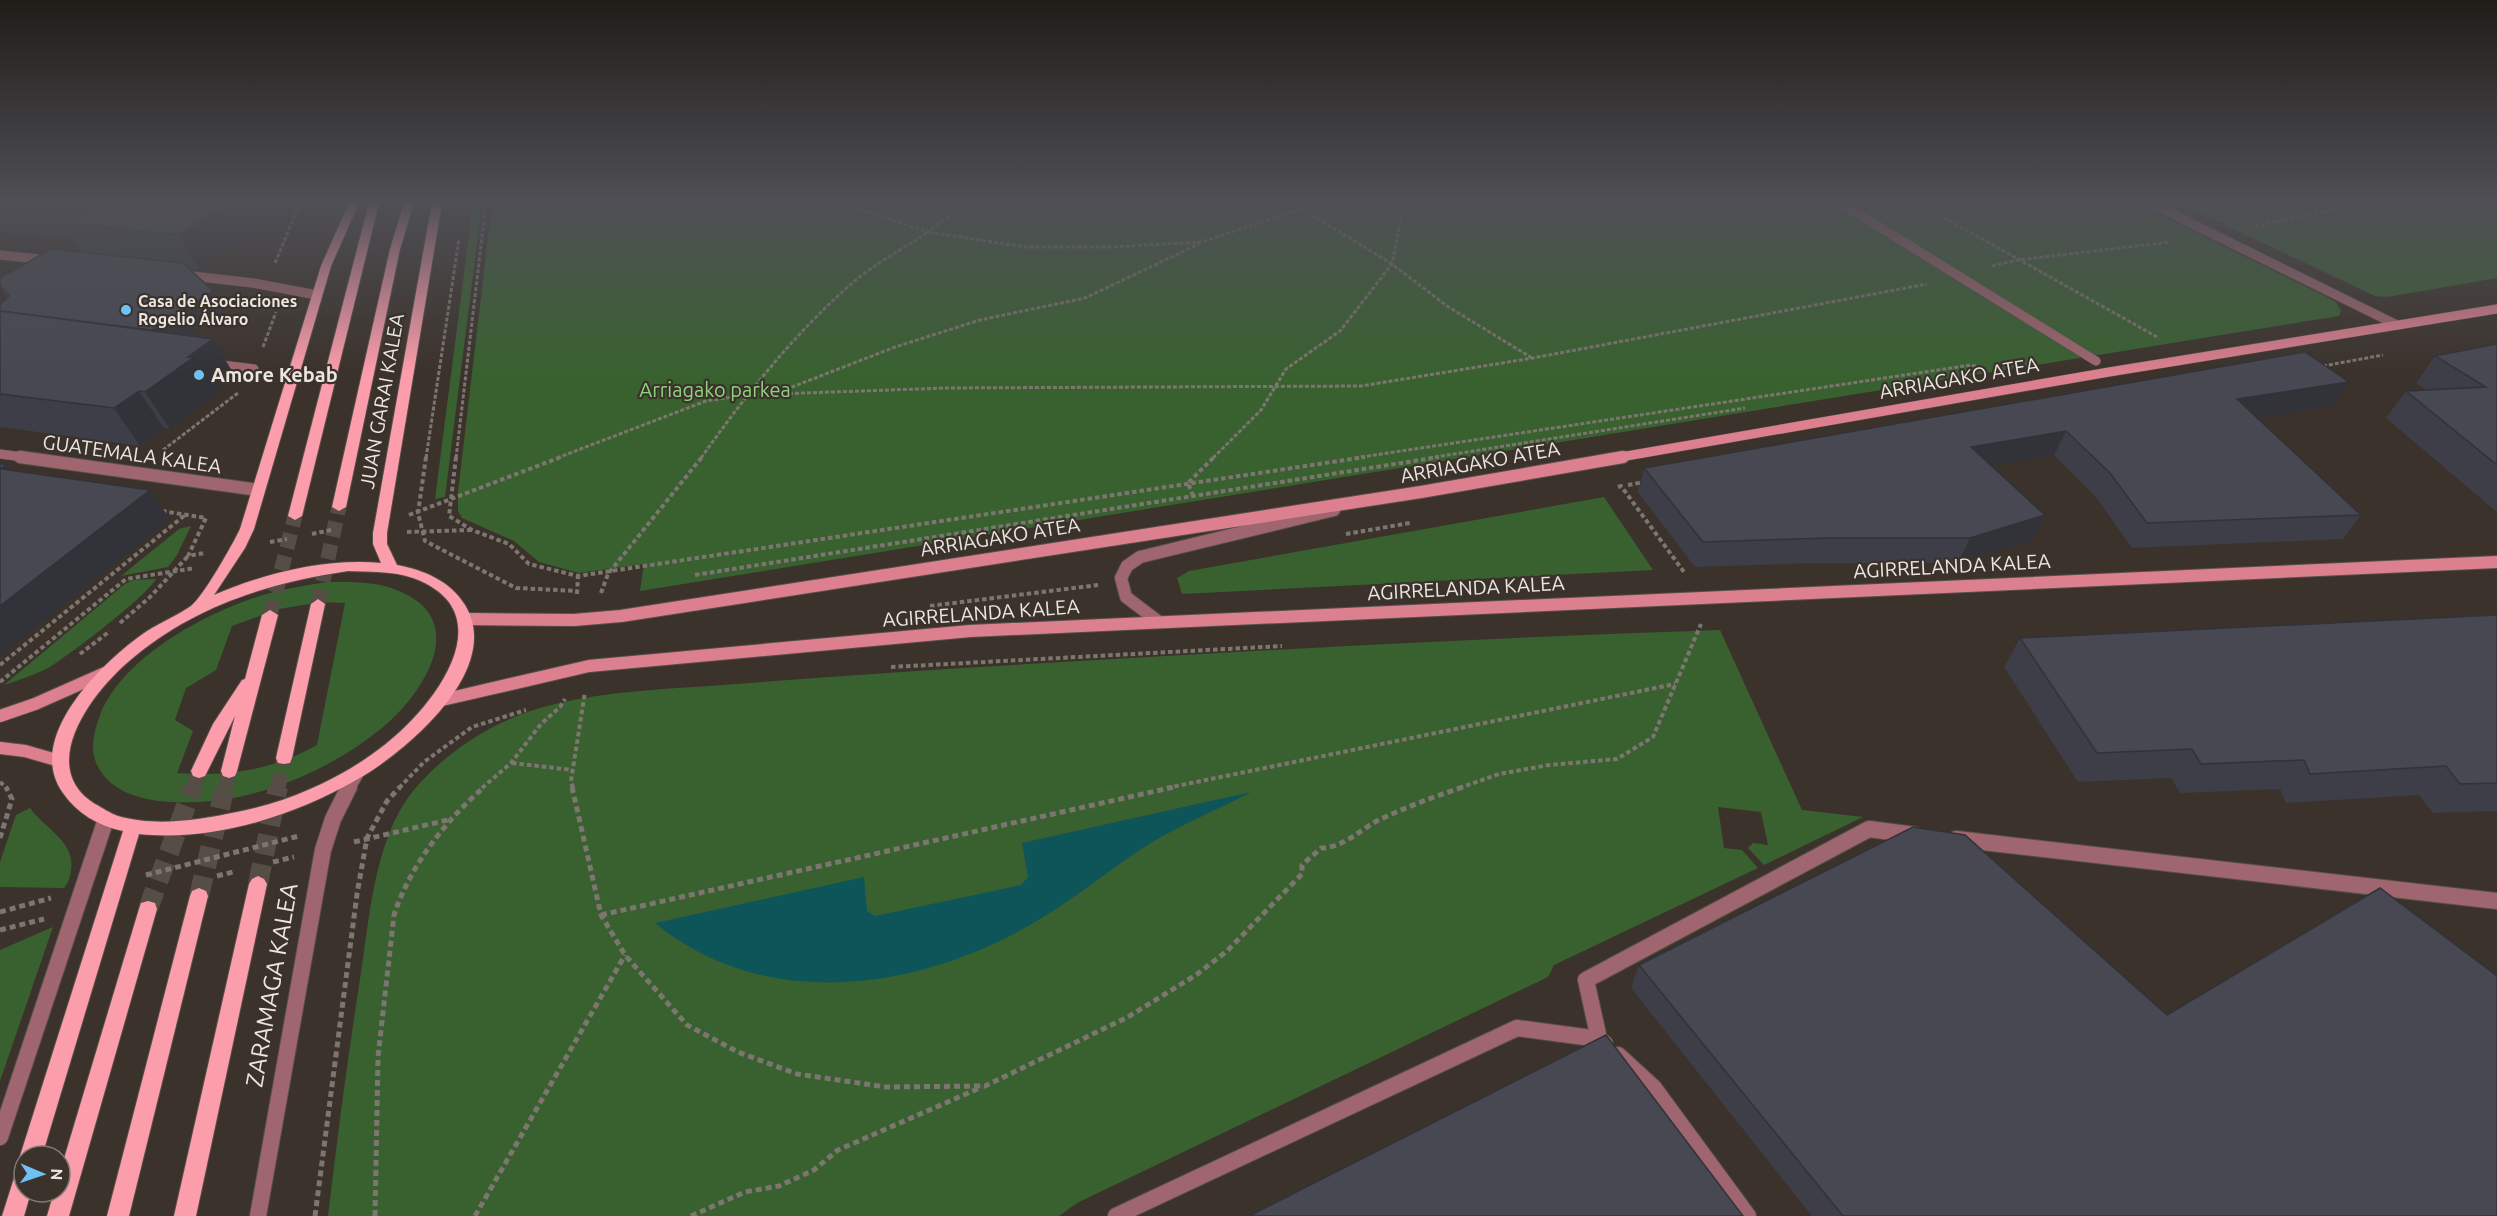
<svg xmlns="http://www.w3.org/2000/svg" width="2497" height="1216" font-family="Ubuntu,sans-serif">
  <rect width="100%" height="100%" fill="#3b322b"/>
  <g fill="#396130" fill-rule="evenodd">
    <polygon points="473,203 482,203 445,497 435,499"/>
    <polygon points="492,203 2136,203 2323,295 2336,302 2341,311 2339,316 640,591 644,564 579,573 539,562 514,541 462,518 458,511 458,492"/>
    <polygon points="2179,203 2497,203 2497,278 2387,297 2375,296"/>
    <polygon points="1604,497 1653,570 1182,594 1177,578 1189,571"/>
    <polygon points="191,526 177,555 168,567 121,576 179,529"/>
    <path d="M 156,579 C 146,597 68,656 48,668 C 34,675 19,680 4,685 L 125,584 L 133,580 Z"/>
    <path d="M 328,582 C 352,582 377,581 399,591 C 472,621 422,695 382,728 C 324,775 246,806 172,802 C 147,801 114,794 100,770 C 89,754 93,735 99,718 C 120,657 211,609 270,593 C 289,588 308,585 328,582 ZM 321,602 L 345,603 L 317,745 C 274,770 226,777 177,773 L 193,731 L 175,720 L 186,688 L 216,670 L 232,626 L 279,609 Z"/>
    <path d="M 1720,630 L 1802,810 L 1863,817 L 1764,865 L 1748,848 L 1753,843 L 1768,845 L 1761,812 L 1718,807 L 1724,848 L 1742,850 L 1758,868 L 1554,965 L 1548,977 L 1077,1203 L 1059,1216 L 328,1216 C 337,1139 347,1063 359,986 C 369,925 373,840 413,791 C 450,747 500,717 555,704 C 610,691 667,689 723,685 C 803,679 883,673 963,668 C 1215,653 1467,638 1720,630 Z"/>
    <path d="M 30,808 C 44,828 76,842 71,870 C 70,877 69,882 64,888 L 0,887 L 0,862 L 16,815 Z"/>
    <polygon points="53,927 0,1081 0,950"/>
  </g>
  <path fill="#0e5559" d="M 1251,792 C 1219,809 1185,823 1154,841 C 1116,864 1083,893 1045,916 C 929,989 768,1016 655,923 L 864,877 L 867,911 L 875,916 L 1021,885 L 1028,877 L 1022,843 Z"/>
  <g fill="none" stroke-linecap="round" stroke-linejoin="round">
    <g stroke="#554d46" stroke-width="15" stroke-dasharray="15 8" stroke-linecap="butt">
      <polyline points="318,604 339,507"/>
      <polyline points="270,615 295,516"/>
      <polyline points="193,788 199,771"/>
      <polyline points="225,788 229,771"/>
      <polyline points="278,788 284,758"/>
    </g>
    <g stroke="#554d46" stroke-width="20" stroke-dasharray="20 10" stroke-linecap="butt">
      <polyline points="258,884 278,787"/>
      <polyline points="199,896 225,787"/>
      <polyline points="148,909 193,787"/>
    </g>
    <g stroke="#574f48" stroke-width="18">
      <g id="lane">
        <polyline points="1956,839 2497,901"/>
        <polyline points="1599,1039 1586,980 1869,829 1915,835"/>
        <polyline points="1618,1055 1654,1088 1748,1216"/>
        <polyline points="1116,1216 1517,1028 1599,1039 1605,1044"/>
      </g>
    </g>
    <g stroke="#574f48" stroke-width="10">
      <g id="street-far2">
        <polyline points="1841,203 2096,361"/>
        <polyline points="2150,203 2397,325"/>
        <polyline points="0,255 49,260"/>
        <polyline points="183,275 253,283 317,295"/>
        <polyline points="214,364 254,369"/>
        <polyline points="0,454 30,458"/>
      </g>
    </g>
    <g stroke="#574f48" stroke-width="14">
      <g id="street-far1">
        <polyline points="20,457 259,490"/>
        <polyline points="1159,622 1126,597 1121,578 1127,566 1140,557 1334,510"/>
        <polyline points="349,788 359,771"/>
      </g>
    </g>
    <g stroke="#574f48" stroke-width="18">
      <g id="street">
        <polyline points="0,1137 106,819"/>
        <polyline points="258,1216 323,850 333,819 349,787"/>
      </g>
    </g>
    <g stroke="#574f48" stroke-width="10">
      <polyline id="secondary-far1" points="1615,458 2109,372 2497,309"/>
    </g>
    <g stroke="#574f48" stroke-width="14">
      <g id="secondary">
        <polyline points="466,619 574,620 621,616 1421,492 1623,457"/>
        <polyline points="442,700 589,666 970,631 2497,562"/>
        <polyline points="0,716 35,704 105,673"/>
        <polyline points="0,748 25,751 60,761"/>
      </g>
    </g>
    <g stroke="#574f48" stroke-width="2">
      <g id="primary">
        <path d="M 349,203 L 359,203 L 331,266 L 254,529 L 245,548 L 214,595 C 265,573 326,558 381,563 L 373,544 L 373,533 L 432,203 L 442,203 L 387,533 L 387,544 L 397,565 C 424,570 450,581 465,605 C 504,669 407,751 358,779 C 294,816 213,842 139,834 L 42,1156 L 24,1156 L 24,1164 L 20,1156 L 123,831 C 98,826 77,813 63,793 C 24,739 100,665 140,636 C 156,624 175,617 191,606 C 203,597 233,544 240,529 L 321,266 ZM 348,571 C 369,572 393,571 413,578 C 506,612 435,705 387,743 C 345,777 290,802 237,812 C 199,820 155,827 118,816 C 109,813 103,808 95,804 C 36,767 91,694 128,662 C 191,607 267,583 348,571 Z"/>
        <polygon points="369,203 379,203 302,516 295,520 288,516"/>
        <polygon points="404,203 414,203 400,249 346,507 339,511 332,507 390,249"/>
        <polygon points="318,599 325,604 292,758 290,763 284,764 278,763 276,758 311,604"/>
        <polygon points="270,610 278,615 237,771 235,776 229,778 223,776 221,771 235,716 205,776 199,778 193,776 191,771 213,724 242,680 245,679 262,615"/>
        <polygon points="258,876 264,879 267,884 196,1216 174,1216 249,884 252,879"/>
        <polygon points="199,888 206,891 208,896 129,1216 107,1216 190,896 192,891"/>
        <polygon points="148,901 155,903 157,909 69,1216 47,1216 54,1192 60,1192 60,1172 139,909 141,903"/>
        <polygon points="24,1169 24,1192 31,1192 24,1216 2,1216 16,1172"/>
      </g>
    </g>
    <g stroke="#7d7670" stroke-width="3" stroke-dasharray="4 2" stroke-linecap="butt">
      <polyline points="841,203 928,232 966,203"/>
      <polyline points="1918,203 2159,338"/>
      <polyline points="1302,209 1392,264 1447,306 1532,358"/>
      <polyline points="2255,226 2366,203"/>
      <polyline points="275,263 300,203"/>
      <polyline points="1992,266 2018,260 2171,242"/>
      <polyline points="263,347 276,312"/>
      <polyline points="2323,366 2383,355"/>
      <polyline points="762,393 792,387 895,347 980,320 1085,298 1199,244"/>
      <polyline points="747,395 946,388 1361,386 1533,358 1927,284"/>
      <polyline points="163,450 238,393"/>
      <polyline points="426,458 459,239"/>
      <polyline points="456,458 486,203"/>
      <polyline points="557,458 706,401 746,395"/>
      <path d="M 701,458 C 745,396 793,335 851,284 C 874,264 903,249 928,232 L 1025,247 L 1110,247 L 1202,242 L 1319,203"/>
      <polyline points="1213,458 1261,410 1286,369 1340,331 1392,264 1404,203"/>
      <polyline points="1355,458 1971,365 1982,368"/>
      <polyline points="1429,458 1745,408"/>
    </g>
    <g stroke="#7d7670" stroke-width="4" stroke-dasharray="4.5 3" stroke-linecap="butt">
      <polyline points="426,457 418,513 425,541 516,588 577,591"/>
      <polyline points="456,457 449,516 472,530 509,544 529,564 578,576 1365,457"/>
      <polyline points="1628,485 1644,482"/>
      <polyline points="1618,487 1621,486 1684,572"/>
      <polyline points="1193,496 1188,483 1214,457"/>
      <polyline points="162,511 206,518 188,556 204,553"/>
      <polyline points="409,515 561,457"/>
      <polyline points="407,532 471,530"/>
      <polyline points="312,534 331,530"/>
      <polyline points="1346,534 1410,523"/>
      <polyline points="270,542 287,539"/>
      <polyline points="695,575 1439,457"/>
      <polyline points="601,593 608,574 702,457"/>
      <polyline points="577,594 578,576"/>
      <polyline points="930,606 1098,585"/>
      <polyline points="120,623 150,597 188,556"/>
      <polyline points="80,654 110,631"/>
      <polyline points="0,665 185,515"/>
      <polyline points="891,667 1282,646"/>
      <polyline points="0,682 126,579 195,568"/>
      <polyline points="512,763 572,770"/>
      <polyline points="0,782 7,788"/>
      <polyline points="399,788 424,762 472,727 526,710"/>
      <polyline points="482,788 511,763 541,724 560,707 565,699"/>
      <polyline points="573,788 571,781 585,692"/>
      <polyline points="1167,788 1675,684"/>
      <polyline points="1459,788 1499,774 1549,765 1617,759 1653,737 1701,624"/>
    </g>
    <g stroke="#7d7670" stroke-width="5" stroke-dasharray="6 4" stroke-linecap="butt">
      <path d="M 572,787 L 601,915 L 625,955 L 687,1025 L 738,1052 L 797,1074 L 886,1087 L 985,1086 L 1128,1017 L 1196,975 L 1227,951 L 1302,874 L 1302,865 L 1321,848 C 1341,848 1358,832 1375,822 C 1403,808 1433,797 1463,787"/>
      <polyline points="0,838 12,799 6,787"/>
      <polyline points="354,842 452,819"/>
      <polyline points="273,862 294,857"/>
      <polyline points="146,875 299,836"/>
      <polyline points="217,876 233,872"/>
      <polyline points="0,912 51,898"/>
      <polyline points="601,915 1174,787"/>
      <polyline points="0,930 44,919"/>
      <polyline points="315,1216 357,894 367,838 387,801 400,787"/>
      <path d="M 375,1216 L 378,1057 L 394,915 C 410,866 445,821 484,787"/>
      <polyline points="475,1216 625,955"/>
      <polyline points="691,1216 745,1192 779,1186 814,1170 838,1150 982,1087"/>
    </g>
    <use href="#lane" stroke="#a0666f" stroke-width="16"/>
    <use href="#street-far2" stroke="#a0666f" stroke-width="9"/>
    <use href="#street-far1" stroke="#a0666f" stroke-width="12"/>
    <use href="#street" stroke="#a0666f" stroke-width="16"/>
    <use href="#secondary-far1" stroke="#dc808f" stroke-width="9"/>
    <use href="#secondary" stroke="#dc808f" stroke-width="12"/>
    <use href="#primary" fill="#fc9dac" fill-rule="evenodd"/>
  </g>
  <g fill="#3d3e47">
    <polygon points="0,203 285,203 289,211 199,270 190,269 213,291 225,312 188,336 235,376 215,391 216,394 170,429 164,428 140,446 0,427 0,305 7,298 0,287 0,278 81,252 72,239 0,231"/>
    <polygon points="2497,344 2497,512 2386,418 2406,391 2427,390 2416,383 2435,356"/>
    <polygon points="2333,406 2257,418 2361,515 2343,539 2132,548 2096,497 2054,455 1992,466 2045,515 2032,540 1958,563 1817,563 1695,567 1638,492 1644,468"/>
    <polygon points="2497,615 2497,811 2433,813 2419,795 2286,803 2280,789 2180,793 2171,778 2078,782 2004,667 2020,638"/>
    <polygon points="1639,965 2167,1015 2497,1216 1812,1216 1631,988"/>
  </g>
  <g fill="#323239">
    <polygon points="231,203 285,203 289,211 199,270 178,235"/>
    <polygon points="213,291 225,312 165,351 152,330"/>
    <polygon points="213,339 235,376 215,391 216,394 170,429 145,392 188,357"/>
    <polygon points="2349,382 2333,406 2223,423 2237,399"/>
    <polygon points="139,391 164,428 140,446 114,408"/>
    <polygon points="2066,431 2054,455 1960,472 1971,447"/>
    <polygon points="7,464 30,493 1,469"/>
    <polygon points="150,490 170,519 0,656 0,606"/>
    <polygon points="2045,515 2032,540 1958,563 1970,538"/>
  </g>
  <g fill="#474852" stroke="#323239" stroke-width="1.5">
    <polygon points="36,203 231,203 178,235 62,223 88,209"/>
    <polygon points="51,249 183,263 213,291 152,330 0,311 0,305 9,296 0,286 0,278"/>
    <polygon points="0,311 213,339 188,357 194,357 145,392 139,391 114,408 0,394"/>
    <polygon points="2497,344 2497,465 2406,391 2486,387 2435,356"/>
    <polygon points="2305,352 2349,382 2237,399 2361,515 2147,523 2110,473 2066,431 1971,447 2045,515 1970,538 1827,538 1703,542 1644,468"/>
    <polygon points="0,464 7,464 1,469 150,490 0,606"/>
    <polygon points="2497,615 2497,783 2460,784 2446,766 2310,774 2304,760 2201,764 2192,749 2097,753 2020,638"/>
    <polygon points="1913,827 1965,835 2167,1015 2380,888 2497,976 2497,1216 1843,1216 1639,965"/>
    <polygon points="1606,1035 1743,1216 1249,1216"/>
  </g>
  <linearGradient id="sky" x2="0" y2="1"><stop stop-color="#201c18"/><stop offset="0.54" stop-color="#4f4f55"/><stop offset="1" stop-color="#4f4f55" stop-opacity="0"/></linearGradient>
  <rect width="2497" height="373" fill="url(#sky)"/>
  <g fill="#6ec2f3" stroke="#3b322b" stroke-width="2">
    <circle cx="126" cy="310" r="6"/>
    <circle cx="199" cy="375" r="6"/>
  </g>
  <g text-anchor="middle" stroke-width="4.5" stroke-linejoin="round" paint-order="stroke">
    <g font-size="16" font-weight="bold" fill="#ebe6e1" stroke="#3b322b" text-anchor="start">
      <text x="138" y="307">Casa de Asociaciones<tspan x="138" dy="18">Rogelio Álvaro</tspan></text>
    </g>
    <g font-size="20" font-weight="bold" fill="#ebe6e1" stroke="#3b322b" text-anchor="start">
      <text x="211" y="382">Amore Kebab</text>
    </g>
    <g font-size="20" fill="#ebe6e1" stroke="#3b322b">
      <text transform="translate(1959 378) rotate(-10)" y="7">ARRIAGAKO ATEA</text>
      <text transform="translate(382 401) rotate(-80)" y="7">JUAN GARAI KALEA</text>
      <text transform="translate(132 454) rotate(8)" y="7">GUATEMALA KALEA</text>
      <text transform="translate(1480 462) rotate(-10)" y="7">ARRIAGAKO ATEA</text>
      <text transform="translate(1000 537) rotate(-9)" y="7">ARRIAGAKO ATEA</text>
      <text transform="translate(1952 566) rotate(-3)" y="7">AGIRRELANDA KALEA</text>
      <text transform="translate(1466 588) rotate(-3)" y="7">AGIRRELANDA KALEA</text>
      <text transform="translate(981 613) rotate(-4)" y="7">AGIRRELANDA KALEA</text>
    </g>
    <g font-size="20" fill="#8dd47d" stroke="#3b322b">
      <text x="715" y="397">Arriagako parkea</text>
    </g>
    <g font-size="24" fill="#ebe6e1" stroke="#3b322b">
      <text transform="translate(272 985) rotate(-80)" y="8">ZARAMAGA KALEA</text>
    </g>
  </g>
  <g transform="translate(42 1174) rotate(92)"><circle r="28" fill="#3b322b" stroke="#817a74" stroke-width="1.5"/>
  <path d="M0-4.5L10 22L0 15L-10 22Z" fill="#6ec2f3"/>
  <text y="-9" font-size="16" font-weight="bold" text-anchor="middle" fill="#ebe6e1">N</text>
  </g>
</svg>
